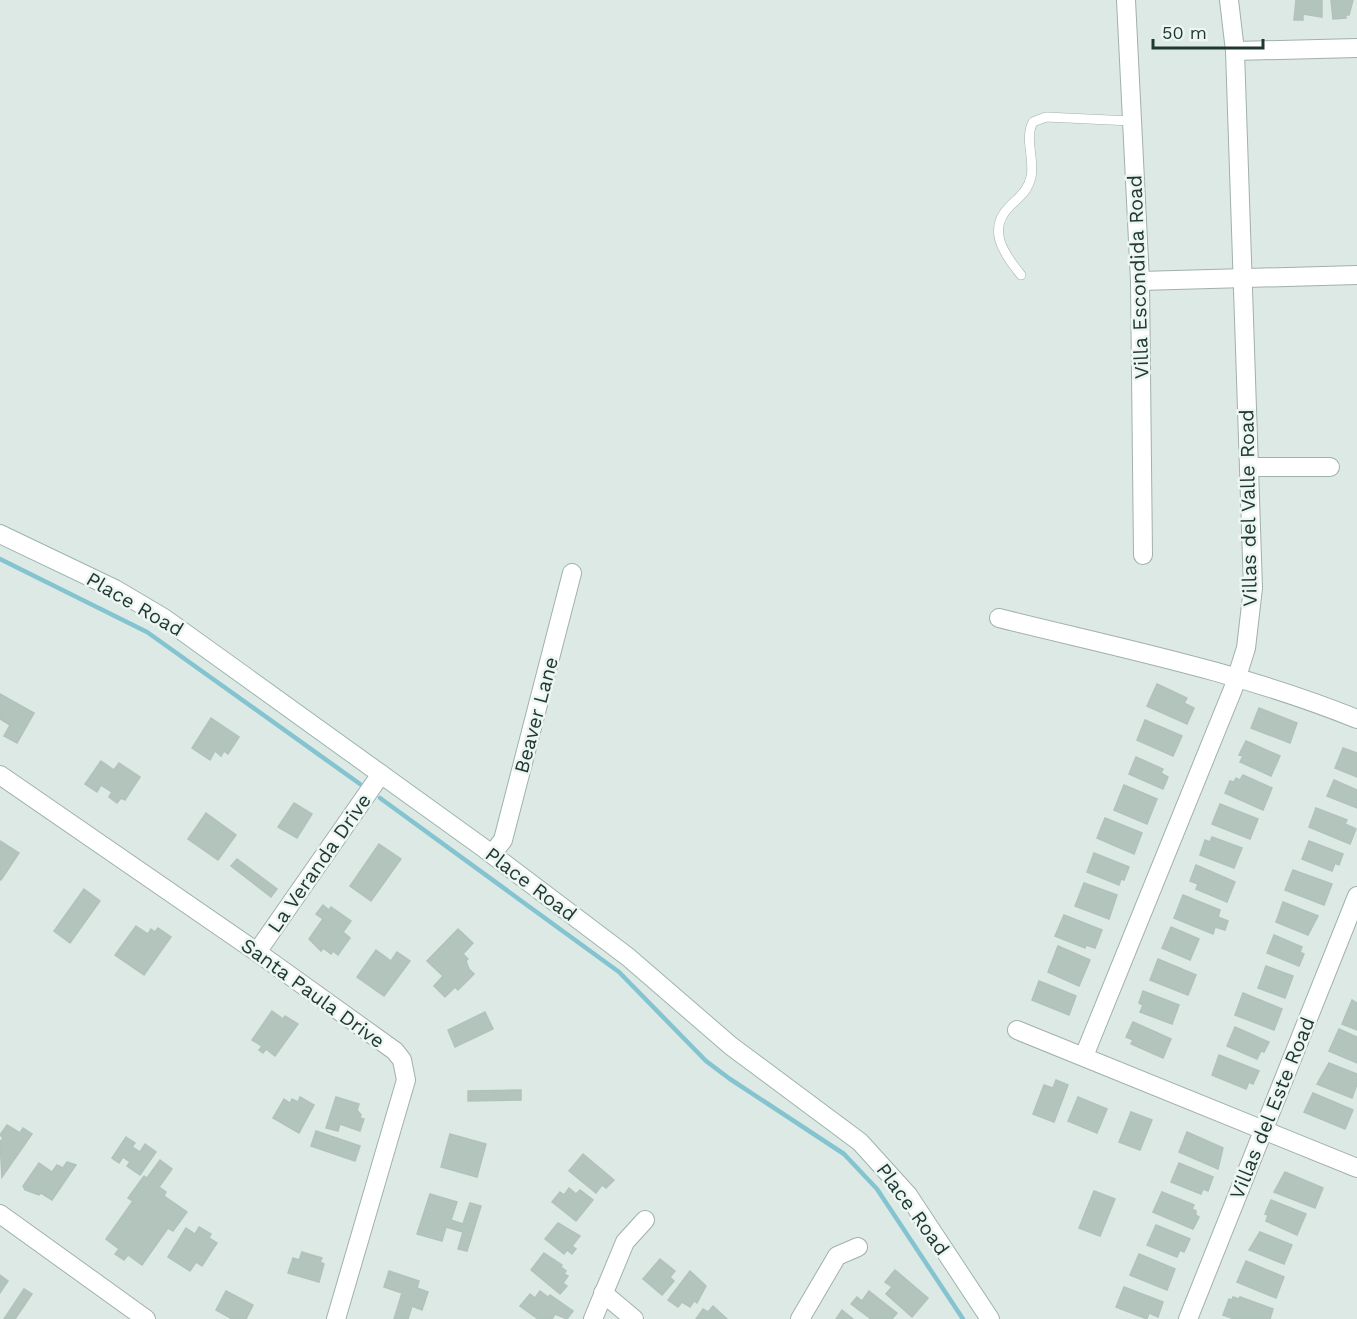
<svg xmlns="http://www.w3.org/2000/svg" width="1357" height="1319" font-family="'Work Sans',sans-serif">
  <rect width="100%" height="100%" fill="#dde9e4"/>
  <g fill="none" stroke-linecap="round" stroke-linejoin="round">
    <g stroke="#84c4d0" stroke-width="4.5">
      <polyline points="0,559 147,632 360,784"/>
      <polyline points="380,798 619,972 706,1061 730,1079 844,1154 877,1189 963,1319"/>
    </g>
  </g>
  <g fill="#b3c4bd" stroke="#b0c3bb" stroke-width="1.5">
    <polygon points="1296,0 1322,0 1322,17 1303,14 1303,20 1294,20"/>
    <polygon points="1331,0 1353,0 1349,15 1346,15 1346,18 1333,19"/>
    <polygon points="1157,684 1187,698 1184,703 1194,708 1187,724 1147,706"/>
    <polygon points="0,694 34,713 17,743 4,736 10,725 0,719"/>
    <polygon points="1259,708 1297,723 1290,743 1251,728"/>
    <polygon points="211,718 239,737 228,754 224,751 221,756 215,751 210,760 192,748"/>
    <polygon points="1145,720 1182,736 1173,756 1137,740"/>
    <polygon points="1246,741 1280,756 1271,776 1240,762 1243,756 1239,755"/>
    <polygon points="1343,748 1357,753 1357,777 1335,768"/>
    <polygon points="1136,757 1163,769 1161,773 1168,777 1163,789 1129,774"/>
    <polygon points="101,761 114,770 119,763 140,777 125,800 121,798 117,803 109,797 112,792 101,785 97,792 85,784"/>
    <polygon points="1243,775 1272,788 1263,810 1225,793 1230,781 1234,782 1236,778 1240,780"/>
    <polygon points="1334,780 1357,790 1357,808 1327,796"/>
    <polygon points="1124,785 1157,799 1147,824 1114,810"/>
    <polygon points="294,803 312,814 297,838 278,827"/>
    <polygon points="1220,804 1258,819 1250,839 1212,824"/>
    <polygon points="1316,808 1347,820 1345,824 1356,829 1350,844 1309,827"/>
    <polygon points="206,813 236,835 218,860 188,839"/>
    <polygon points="1105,818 1142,833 1134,854 1097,838"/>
    <polygon points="1212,837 1242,848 1234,868 1200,855 1205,840 1210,842"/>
    <polygon points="0,841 19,853 1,880 0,880"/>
    <polygon points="1309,841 1343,854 1339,865 1335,863 1332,871 1302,859"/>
    <polygon points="379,844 401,859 371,901 350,886"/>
    <polygon points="1094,853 1129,867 1124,880 1121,879 1119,885 1087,872"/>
    <polygon points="237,859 277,889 271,897 231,866"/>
    <polygon points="1196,865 1235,882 1227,902 1196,889 1198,884 1190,881"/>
    <polygon points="1293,870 1332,884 1324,905 1285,890"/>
    <polygon points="1084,883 1117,895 1109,919 1075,906"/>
    <polygon points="84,889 100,901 70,943 54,931"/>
    <polygon points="1183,895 1220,910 1218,917 1228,921 1225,930 1215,927 1213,934 1174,918"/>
    <polygon points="1283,902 1318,916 1308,935 1276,922"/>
    <polygon points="323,905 329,910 331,907 351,921 343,932 350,938 338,955 333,951 331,954 323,948 321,951 309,939 323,919 316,914"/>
    <polygon points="1064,915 1102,930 1095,948 1086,945 1085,948 1055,936"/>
    <polygon points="136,926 148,934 151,929 155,932 158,928 171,937 144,975 115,955"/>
    <polygon points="1171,927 1199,939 1190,960 1162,948"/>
    <polygon points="458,929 473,943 463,954 468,959 466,961 469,969 474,974 458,990 455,987 445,997 434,986 443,976 427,961"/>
    <polygon points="1274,935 1302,947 1300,952 1304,954 1299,966 1267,953"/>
    <polygon points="1058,946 1090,960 1079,986 1048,972"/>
    <polygon points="376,950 391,961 397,952 410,961 384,996 357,977"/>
    <polygon points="1158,959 1196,975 1188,995 1150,980"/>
    <polygon points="1266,966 1293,976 1285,998 1258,988"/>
    <polygon points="1039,981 1076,996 1069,1015 1032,1000"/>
    <polygon points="1143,991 1179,1005 1172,1024 1140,1012 1143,1005 1139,1003"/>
    <polygon points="1243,993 1282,1009 1274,1030 1235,1015"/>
    <polygon points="1352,1000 1357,1003 1357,1030 1342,1024"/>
    <polygon points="272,1011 283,1019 285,1016 298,1024 275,1056 266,1049 263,1053 259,1050 262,1046 252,1040"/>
    <polygon points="485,1012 493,1029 455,1047 448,1030"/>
    <polygon points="1133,1022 1171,1039 1163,1058 1131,1044 1133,1040 1126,1037"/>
    <polygon points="1235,1027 1269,1042 1264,1052 1261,1051 1257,1059 1227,1046"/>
    <polygon points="1339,1029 1357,1037 1357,1063 1329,1051"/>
    <polygon points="1219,1055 1259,1071 1253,1084 1249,1082 1246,1089 1212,1075"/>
    <polygon points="1329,1063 1357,1074 1357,1084 1352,1098 1317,1084"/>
    <polygon points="1056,1080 1068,1085 1054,1122 1033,1114 1044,1085 1053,1088"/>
    <polygon points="521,1090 521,1100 468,1101 468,1091"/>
    <polygon points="1313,1093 1353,1110 1345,1129 1304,1112"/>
    <polygon points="300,1097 314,1105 299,1133 273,1118 284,1099 290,1103 292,1099 298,1102"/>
    <polygon points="336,1097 359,1104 357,1110 361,1115 360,1118 364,1119 360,1131 340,1124 338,1131 326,1128"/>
    <polygon points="1078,1097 1107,1109 1097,1133 1068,1121"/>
    <polygon points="1131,1112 1152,1120 1140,1150 1119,1142"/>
    <polygon points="7,1125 20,1133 23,1128 32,1134 2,1177 0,1142 3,1138 0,1135"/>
    <polygon points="316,1131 360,1146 355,1161 311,1146"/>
    <polygon points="1187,1132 1223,1148 1218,1169 1179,1152"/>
    <polygon points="450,1134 486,1144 477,1177 441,1167"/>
    <polygon points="126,1137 135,1143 132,1147 140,1152 145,1144 156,1152 140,1175 127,1166 130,1162 123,1157 119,1163 112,1158"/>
    <polygon points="583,1154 614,1180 606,1188 602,1185 596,1193 569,1171"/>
    <polygon points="160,1160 172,1169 159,1187 166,1192 164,1196 187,1212 173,1231 168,1228 142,1265 128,1255 124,1260 115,1254 119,1249 106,1239 133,1201 128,1198 144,1176 147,1178"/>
    <polygon points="67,1162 76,1165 52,1200 41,1193 39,1195 25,1190 23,1186 39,1163 52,1172 57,1165 63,1168"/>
    <polygon points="1179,1163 1213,1177 1208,1191 1203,1189 1201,1194 1171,1182"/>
    <polygon points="1285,1172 1323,1188 1315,1208 1274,1192"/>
    <polygon points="569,1188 576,1194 580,1190 593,1200 576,1221 552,1202 560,1192 564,1195"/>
    <polygon points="1094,1191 1115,1199 1100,1236 1079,1228"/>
    <polygon points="1162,1192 1194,1205 1192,1209 1196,1211 1196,1215 1199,1217 1193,1229 1153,1212"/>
    <polygon points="430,1194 457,1202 451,1220 463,1224 470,1203 481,1206 467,1251 458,1249 463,1232 446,1227 442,1241 417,1234"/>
    <polygon points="1271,1200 1306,1214 1297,1235 1266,1221 1268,1215 1265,1214"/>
    <polygon points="558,1223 580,1236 572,1246 576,1249 572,1254 567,1250 564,1254 545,1239"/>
    <polygon points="1156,1225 1190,1239 1184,1252 1180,1250 1177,1257 1147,1245"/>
    <polygon points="199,1227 211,1234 209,1238 217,1243 202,1266 196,1262 190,1271 168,1257 186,1228 195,1234"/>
    <polygon points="1260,1232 1292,1245 1284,1264 1249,1250"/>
    <polygon points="302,1252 322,1258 320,1262 324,1264 319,1282 288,1273 293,1258 299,1260"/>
    <polygon points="544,1253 562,1265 561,1267 566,1271 564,1274 568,1276 563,1283 567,1286 560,1294 531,1270"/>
    <polygon points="1139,1254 1175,1269 1167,1290 1130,1275"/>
    <polygon points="660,1259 675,1271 670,1277 674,1281 662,1295 643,1279"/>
    <polygon points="1246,1261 1284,1277 1276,1298 1237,1282"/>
    <polygon points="895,1270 928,1298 912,1317 886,1294 892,1287 885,1282"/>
    <polygon points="389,1271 419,1281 417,1288 428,1292 422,1310 412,1306 408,1319 394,1319 402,1293 384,1287"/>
    <polygon points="690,1271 706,1286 697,1303 694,1301 690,1307 682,1302 678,1307 668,1300"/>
    <polygon points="0,1275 8,1281 0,1293"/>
    <polygon points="1124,1287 1163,1302 1158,1317 1149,1313 1147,1319 1116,1307"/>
    <polygon points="24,1289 32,1294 15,1319 4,1319"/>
    <polygon points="226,1291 253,1305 246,1319 232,1319 216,1310"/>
    <polygon points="540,1291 548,1297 550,1295 573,1311 567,1319 555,1314 552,1319 538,1319 520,1306 530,1294 535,1298"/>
    <polygon points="869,1291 897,1313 892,1319 871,1319 851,1304 857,1297 862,1301"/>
    <polygon points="1233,1297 1239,1299 1240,1297 1273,1309 1270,1319 1234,1319 1223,1315 1229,1299 1232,1300"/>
    <polygon points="713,1306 727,1319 696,1319 703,1309 708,1312"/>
    <polygon points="842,1310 853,1319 836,1319"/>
  </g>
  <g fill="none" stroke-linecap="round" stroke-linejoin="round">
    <g stroke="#a0b1ab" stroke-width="10">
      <path id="lane" d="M 1021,275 C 1004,254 986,229 1010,206 C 1019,197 1028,191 1031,177 C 1035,159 1024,139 1033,122 L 1046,117 L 1131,121"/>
    </g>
    <g stroke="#a0b1ab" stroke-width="20">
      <g id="street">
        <polyline points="1126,0 1140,281 1143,555"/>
        <polyline points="1235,51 1357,48"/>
        <polyline points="1140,281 1357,275"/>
        <polyline points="1249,467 1330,467"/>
        <path d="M 999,618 C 1120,648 1241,672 1357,719"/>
        <polyline points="0,775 257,952 395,1051 402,1060 406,1080 336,1319"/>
        <polyline points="492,854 503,840 572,573"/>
        <polyline points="257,952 381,774"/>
        <polyline points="1017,1030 1357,1168"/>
        <polyline points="1084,1056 1233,689 1246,648 1253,588 1235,51 1229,0"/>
        <polyline points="0,1214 146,1319"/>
        <polyline points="603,1293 634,1319"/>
        <polyline points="593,1319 625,1242 645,1220"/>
        <polyline points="800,1319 837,1256 858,1247"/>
        <polyline points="1188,1319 1357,896"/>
      </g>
    </g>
    <g stroke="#9cb5ac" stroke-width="20">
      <polyline id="secondary" points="0,534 115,589 164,618 485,849 628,957 731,1046 860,1142 908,1195 990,1319"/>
    </g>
    <use href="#lane" stroke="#fff" stroke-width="9"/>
    <use href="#street" stroke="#fff" stroke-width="18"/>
    <use href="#secondary" stroke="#fff" stroke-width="18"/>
  </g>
  <g text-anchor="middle" stroke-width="5" stroke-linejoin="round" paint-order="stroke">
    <g font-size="20" fill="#1f3932" stroke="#edf6f2">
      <text transform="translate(1138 277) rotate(-92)" y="7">Villa Escondida Road</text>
      <text transform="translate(1248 508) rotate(-91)" y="7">Villas del Valle Road</text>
      <text transform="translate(135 604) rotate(30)" y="7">Place Road</text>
      <text transform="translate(536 715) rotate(-75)" y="7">Beaver Lane</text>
      <text transform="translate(319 863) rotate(-55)" y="7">La Veranda Drive</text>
      <text transform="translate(531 884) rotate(37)" y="7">Place Road</text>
      <text transform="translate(313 993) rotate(36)" y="7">Santa Paula Drive</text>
      <text transform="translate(1272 1108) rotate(-68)" y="7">Villas del Este Road</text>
      <text transform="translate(913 1209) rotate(54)" y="7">Place Road</text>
    </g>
  </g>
  <path d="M1153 39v9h110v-9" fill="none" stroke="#1f3932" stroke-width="3"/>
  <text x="1162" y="39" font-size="18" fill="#1f3932" stroke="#edf6f2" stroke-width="4.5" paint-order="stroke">50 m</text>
</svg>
